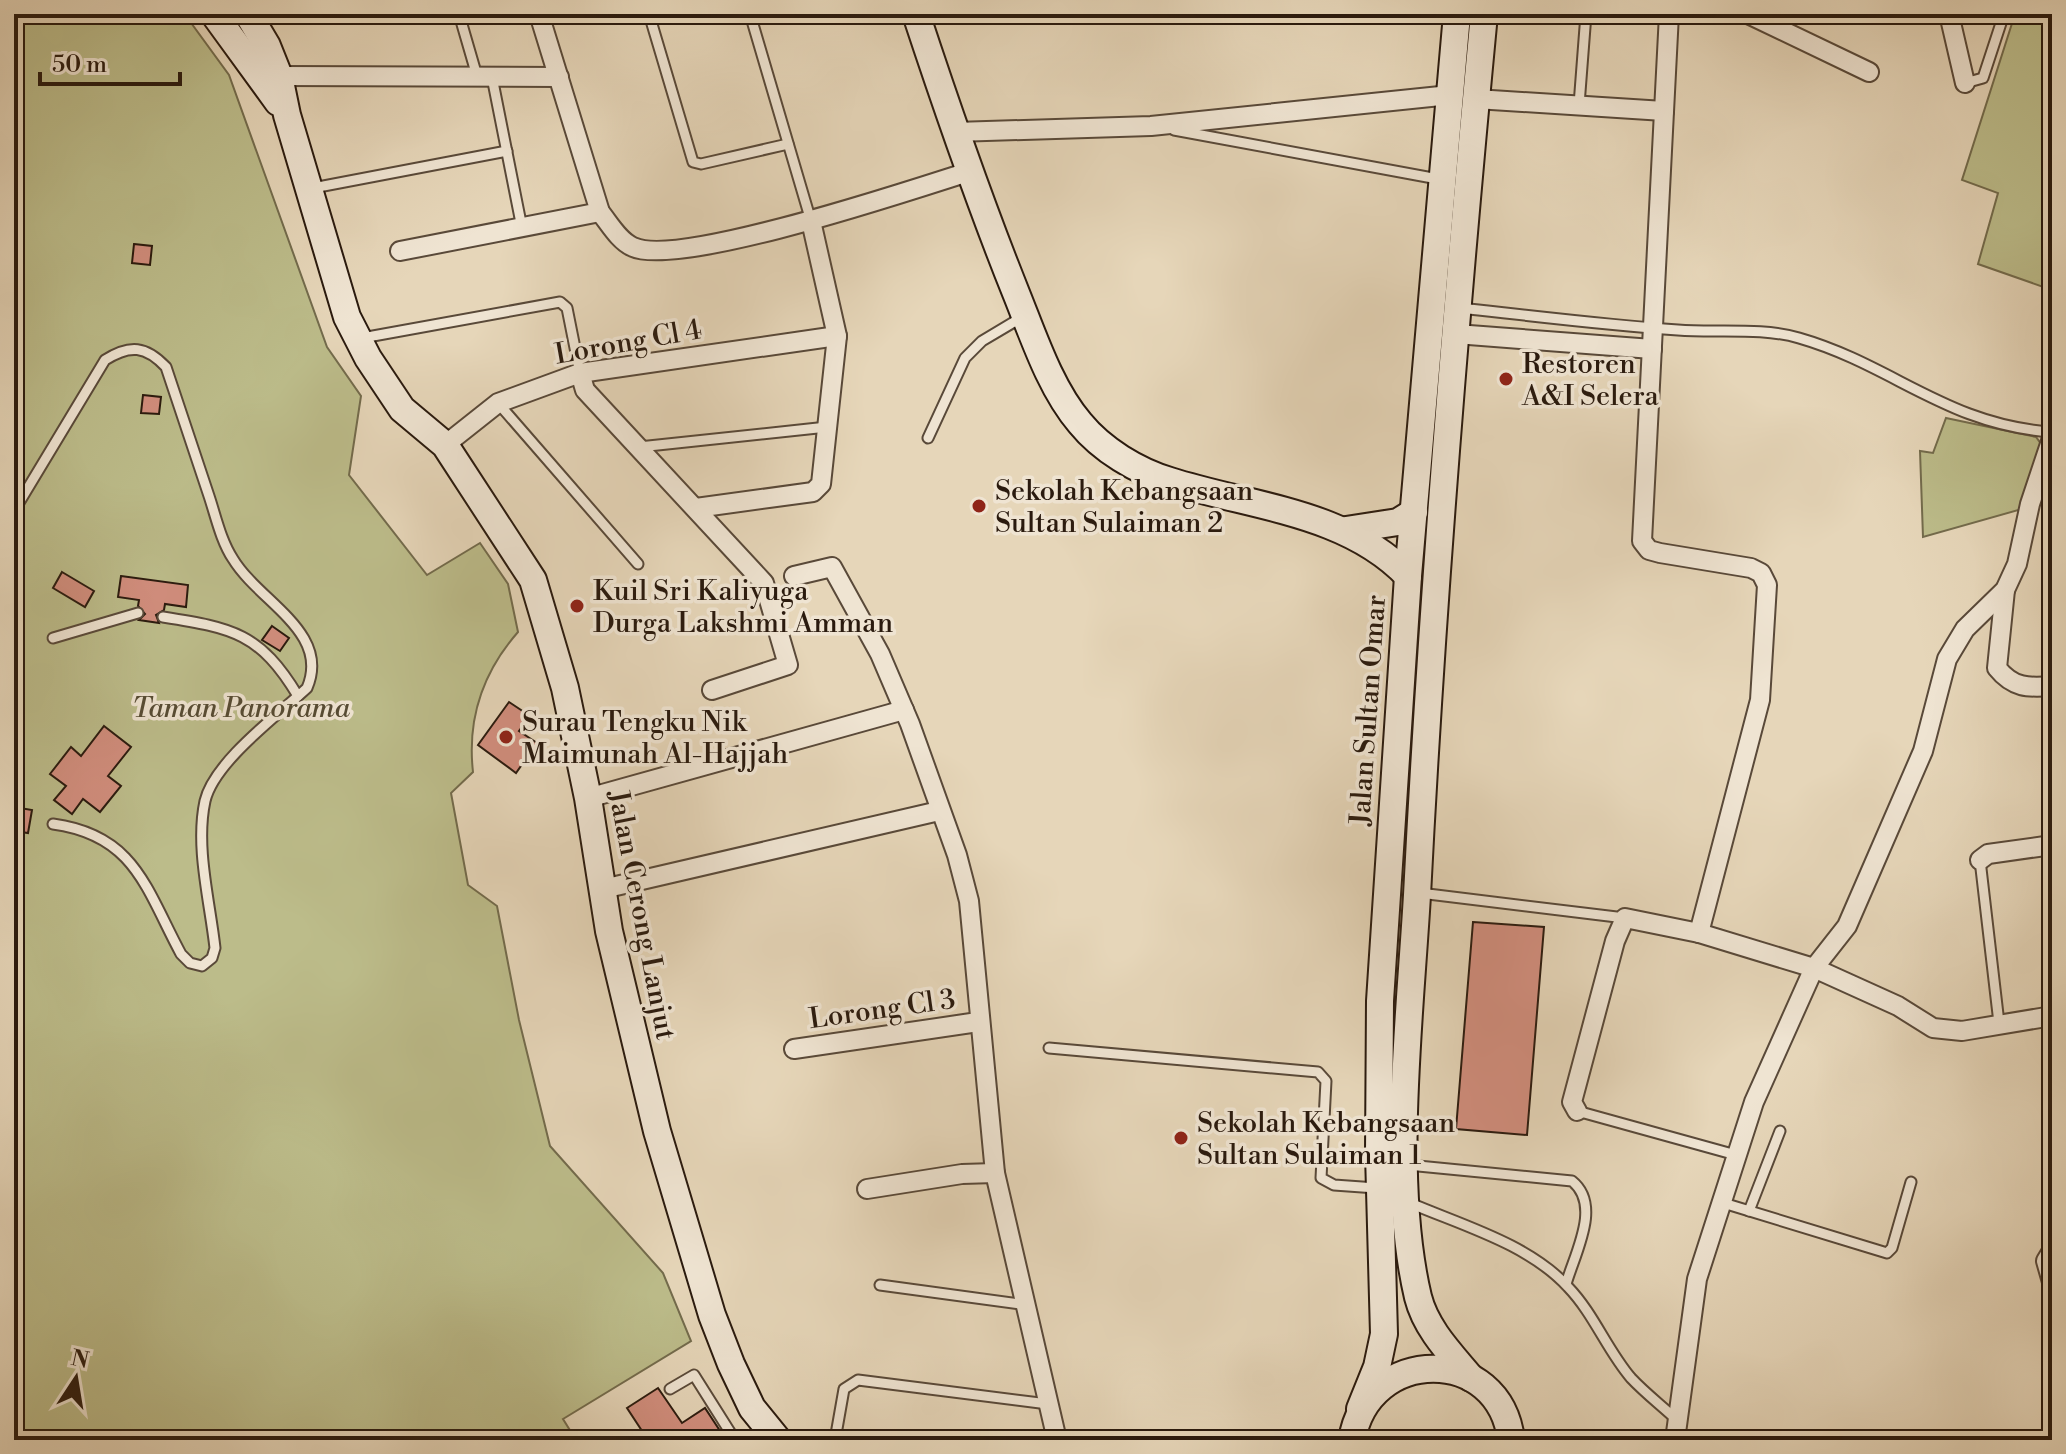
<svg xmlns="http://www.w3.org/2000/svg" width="2066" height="1454" font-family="'Libre Bodoni',serif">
  <rect width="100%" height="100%" fill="#e6d6b9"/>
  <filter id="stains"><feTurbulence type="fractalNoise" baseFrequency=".0025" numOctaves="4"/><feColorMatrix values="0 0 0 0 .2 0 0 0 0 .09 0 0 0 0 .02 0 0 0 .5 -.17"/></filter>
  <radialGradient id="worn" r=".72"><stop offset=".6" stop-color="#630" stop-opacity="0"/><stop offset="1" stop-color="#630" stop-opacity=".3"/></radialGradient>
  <g fill="#bcbc8a" stroke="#736b4c" stroke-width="2">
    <path d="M 14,14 L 186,16 L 229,75 L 327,347 L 361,396 L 349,475 L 427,575 L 480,543 L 508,584 L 518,632 C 483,672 467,719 473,772 L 451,793 L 468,885 L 497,906 L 519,1020 L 550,1146 L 663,1273 L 691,1341 L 563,1419 L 576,1440 L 14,1440 Z"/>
    <polygon points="2015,14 2052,14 2052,290 1978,264 1998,193 1962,180"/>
    <polygon points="1946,418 2036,437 2044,448 2022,509 1923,537 1920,451 1933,453"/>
  </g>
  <g fill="#d28e7e" stroke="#2a1a0e" stroke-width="2">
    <polygon points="134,244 152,246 150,265 132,263"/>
    <polygon points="143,395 161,397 159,414 141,413"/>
    <polygon points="62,572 94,591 85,607 53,588"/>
    <polygon points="121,576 188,585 186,607 165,604 164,610 156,615 159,623 139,620 145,614 138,606 139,600 118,597"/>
    <polygon points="272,626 289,638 280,651 262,640"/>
    <polygon points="509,702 530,716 519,731 537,743 516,773 478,745"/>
    <polygon points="104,726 131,747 108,776 121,786 100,812 83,799 72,814 54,800 66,786 50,774 71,747 81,756"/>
    <polygon points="14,807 32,810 28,833 14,831"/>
    <polygon points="1473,922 1544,927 1527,1135 1456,1129"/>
    <polygon points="658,1388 682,1423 705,1408 726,1440 648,1440 627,1408"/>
  </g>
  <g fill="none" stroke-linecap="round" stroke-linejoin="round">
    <g stroke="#594939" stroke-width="13">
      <g id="lane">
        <polyline points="459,14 477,76"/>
        <polyline points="649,14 693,162 701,164 788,144"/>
        <polyline points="750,14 811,221"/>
        <polyline points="492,77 522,228"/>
        <polyline points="1965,83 1983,78 2004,14"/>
        <polyline points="1579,105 1586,14"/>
        <polyline points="1174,130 1438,179"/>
        <polyline points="313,188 507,151"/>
        <path d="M 1461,308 C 1533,316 1605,325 1678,330 C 1716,333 1762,327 1799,338 C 1893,365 1947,425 2052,432"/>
        <polyline points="362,338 560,302 567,308 580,373"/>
        <polyline points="498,403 638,564"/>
        <polyline points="928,438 965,358 982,341 1024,316"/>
        <polyline points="639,447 827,427"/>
        <path d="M 14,511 L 105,360 C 130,344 146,346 166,367 C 180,410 195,453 209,496 C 216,517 221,541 233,559 C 259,602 331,632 307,688 C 278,715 214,762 205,801 C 195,847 210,902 215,948 L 212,958 L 202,966 L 190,963 L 181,954 C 146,889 135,835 53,824"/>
        <path d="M 163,617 C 233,628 260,633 298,696"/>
        <polyline points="53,638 138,613"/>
        <polyline points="1980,860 1999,1023"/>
        <polyline points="1420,893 1625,918"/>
        <polyline points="1049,1048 1318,1072 1326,1081 1321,1178 1334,1185 1376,1188"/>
        <polyline points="1577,1111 1736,1155"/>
        <path d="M 1408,1165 L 1572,1181 C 1602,1205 1575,1253 1566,1284"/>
        <polyline points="1720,1202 1887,1253 1892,1248 1911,1182"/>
        <path d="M 1410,1203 C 1461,1225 1529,1244 1568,1287 C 1594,1314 1607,1350 1631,1378 C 1645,1393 1662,1406 1677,1420"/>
        <polyline points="1749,1211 1780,1131"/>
        <polyline points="880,1285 1027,1305"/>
        <polyline points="670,1389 694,1375 735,1440"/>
        <polyline points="835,1440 844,1389 858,1380 1048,1404"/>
      </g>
    </g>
    <g stroke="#594939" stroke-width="22">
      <g id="street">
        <polyline points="1669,14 1642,541 1649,550 1660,553 1751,568 1761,573 1767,585 1760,700 1699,933"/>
        <polyline points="1748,14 1869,72"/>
        <polyline points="1949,14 1965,83"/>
        <polyline points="279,76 559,77"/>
        <polyline points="1476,99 1664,111"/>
        <polyline points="955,132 1151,126 1450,95"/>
        <path d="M 600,212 C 609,223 619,241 633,247 C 679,268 911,190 968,172"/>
        <polyline points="400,251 600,212 539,14"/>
        <polyline points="1456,334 1652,349"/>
        <polyline points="580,373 585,390 764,583 788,665 712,690"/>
        <polyline points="445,445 498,403 580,373 837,336"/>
        <polyline points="696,508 813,492 821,484 837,336 811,221"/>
        <polyline points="794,576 832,567 880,654 910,724 957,855 969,901 995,1173 1057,1440"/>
        <path d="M 2005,590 L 1997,668 C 2013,688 2028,688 2052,686"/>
        <polyline points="588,798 904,710"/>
        <polyline points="1980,860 1988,854 2052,845"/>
        <polyline points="603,889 939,811"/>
        <polyline points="794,1049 978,1022"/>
        <polyline points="1577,1111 1572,1102 1615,941 1625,918 1699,933 1814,968 1898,1006 1933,1028 1962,1031 2052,1016"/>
        <polyline points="867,1189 962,1174 995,1173"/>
        <polyline points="2052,1251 2046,1261 2052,1282"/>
        <polyline points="1675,1440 1697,1279 1754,1102 1814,968 1847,926 1923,751 1947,659 1965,629 2005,590 2017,564 2030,504 2052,438"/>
      </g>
    </g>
    <g stroke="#2a1a0e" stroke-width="30">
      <g id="secondary">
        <polyline points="214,14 278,102"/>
        <polyline points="248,14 267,46 279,76 287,115 347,317 368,358 402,409 445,445 533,580 565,688 588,798 609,931 657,1131 712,1315 731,1364 752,1408 778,1440"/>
        <path d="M 916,14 C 947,108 979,201 1016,293 C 1033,335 1050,388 1080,423 C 1102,450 1137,471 1170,481 C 1252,507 1347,512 1408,576"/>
        <polyline points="1346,530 1398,522 1414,512"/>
        <path d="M 1471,1378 C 1451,1354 1426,1329 1418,1297 C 1390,1179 1410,1017 1417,895 C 1432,601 1456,307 1484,14"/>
        <polyline points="1360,1409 1377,1367 1384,1334 1379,1154 1380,1001 1408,576 1457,14"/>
        <path d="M 1352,1440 C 1368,1345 1500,1345 1511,1440"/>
      </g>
    </g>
    <use href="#lane" stroke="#efe4d2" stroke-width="9"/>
    <use href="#street" stroke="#efe4d2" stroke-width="18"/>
    <use href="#secondary" stroke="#efe4d2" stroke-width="26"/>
  </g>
  <g fill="#8f2418" stroke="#efe4d2" stroke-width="3">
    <circle cx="1506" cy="379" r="8"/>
    <circle cx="979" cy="506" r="8"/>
    <circle cx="577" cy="606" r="8"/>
    <circle cx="506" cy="737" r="8"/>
    <circle cx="1181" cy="1138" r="8"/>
  </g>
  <g text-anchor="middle" stroke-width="7" stroke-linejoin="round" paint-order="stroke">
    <g font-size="28" fill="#2a1a0e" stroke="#efe4d2">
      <text transform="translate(628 341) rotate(-10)" y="10">Lorong Cl 4</text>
      <text transform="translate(1367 710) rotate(-86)" y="10">Jalan Sultan Omar</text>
      <text transform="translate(643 915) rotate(79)" y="10">Jalan Cerong Lanjut</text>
      <text transform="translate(882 1008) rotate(-8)" y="10">Lorong Cl 3</text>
    </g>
    <g font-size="28" fill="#2a1a0e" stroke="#efe4d2" text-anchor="start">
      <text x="1522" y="373">Restoren<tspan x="1522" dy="32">A&amp;I Selera</tspan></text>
      <text x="995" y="500">Sekolah Kebangsaan<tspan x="995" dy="32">Sultan Sulaiman 2</tspan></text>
      <text x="593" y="600">Kuil Sri Kaliyuga<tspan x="593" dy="32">Durga Lakshmi Amman</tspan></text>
      <text x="522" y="731">Surau Tengku Nik<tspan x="522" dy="32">Maimunah Al-Hajjah</tspan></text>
      <text x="1197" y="1132">Sekolah Kebangsaan<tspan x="1197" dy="32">Sultan Sulaiman 1</tspan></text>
    </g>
    <g font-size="28" font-style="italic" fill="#564b33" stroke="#efe4d2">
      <text x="241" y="717">Taman Panorama</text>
    </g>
  </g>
  <rect width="2066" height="1454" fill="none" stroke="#e6d6b9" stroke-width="48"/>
  <rect x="16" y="16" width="2034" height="1422" fill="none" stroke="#2a1a0e" stroke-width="4"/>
  <rect x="24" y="24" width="2018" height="1406" fill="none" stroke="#2a1a0e" stroke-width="2"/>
  <g transform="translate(76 1378) rotate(12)" stroke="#efe4d2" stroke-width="6" paint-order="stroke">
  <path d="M0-6L14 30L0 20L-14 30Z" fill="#2a1a0e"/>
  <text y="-12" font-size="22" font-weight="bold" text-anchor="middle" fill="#2a1a0e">N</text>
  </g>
  <path d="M40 72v12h140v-12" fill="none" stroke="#2a1a0e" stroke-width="4"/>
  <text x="52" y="72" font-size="24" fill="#2a1a0e" stroke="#efe4d2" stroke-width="6" paint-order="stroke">50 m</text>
  <rect width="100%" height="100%" filter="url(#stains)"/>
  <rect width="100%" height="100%" fill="url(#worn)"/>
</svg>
